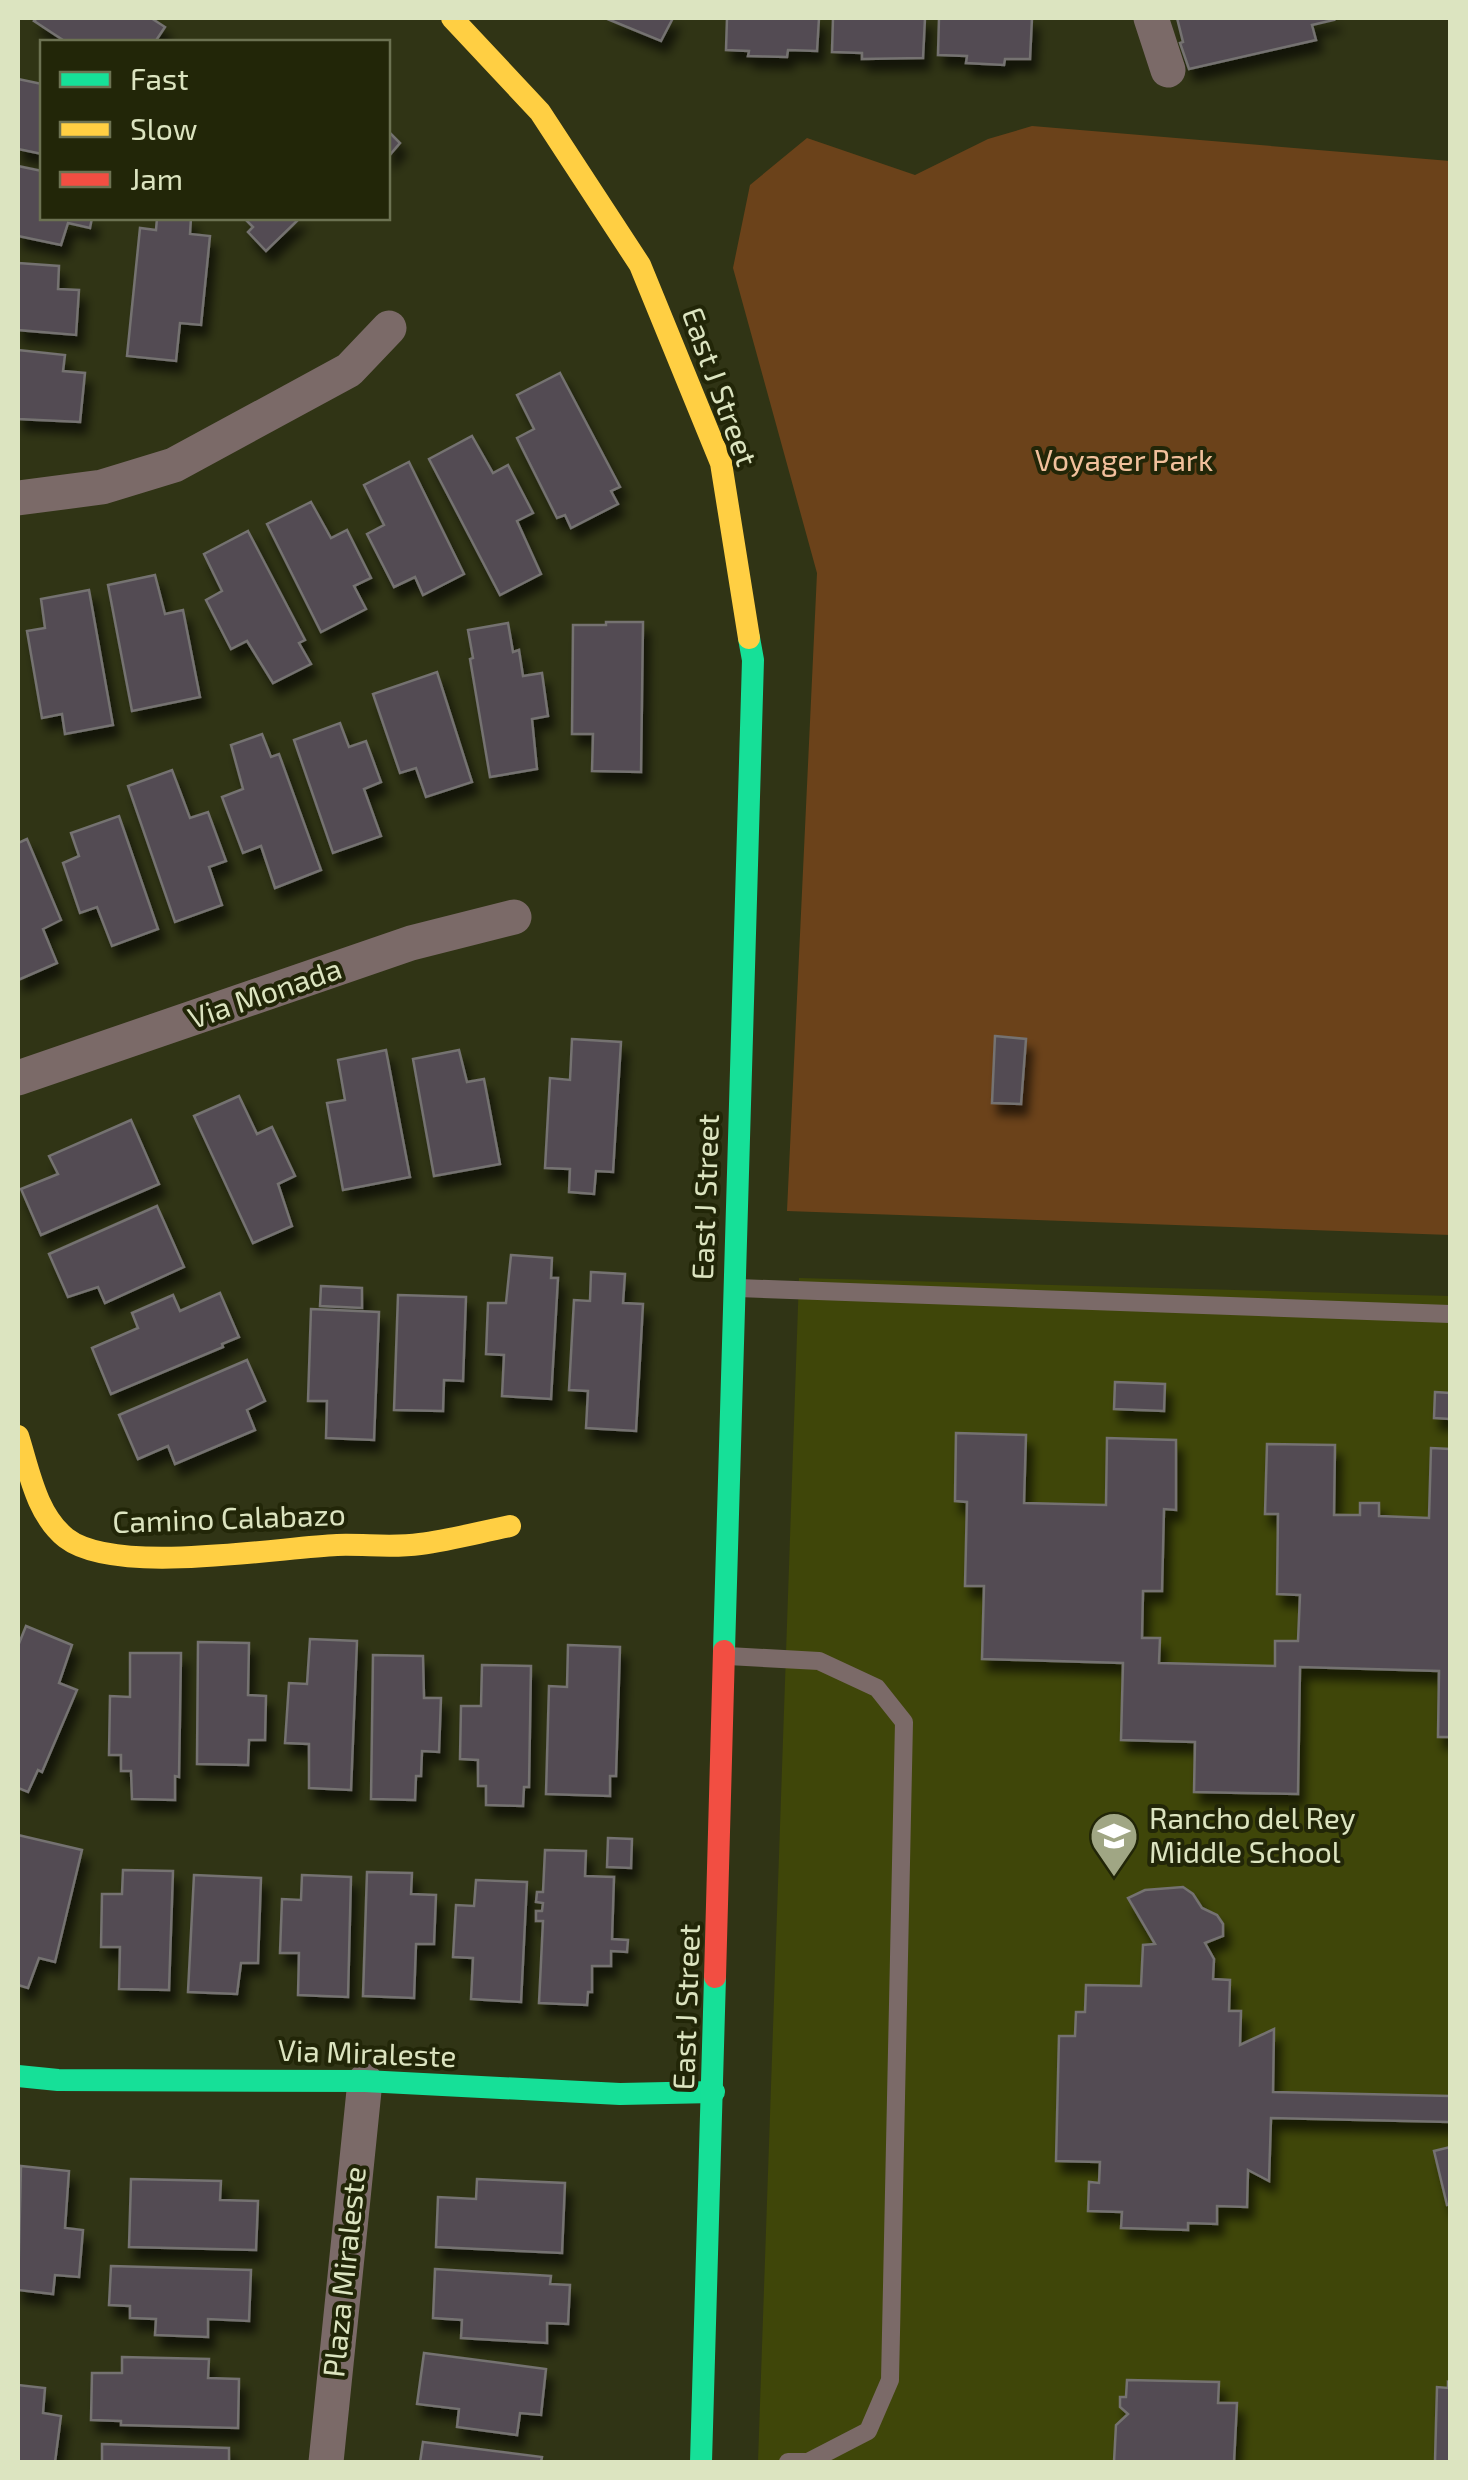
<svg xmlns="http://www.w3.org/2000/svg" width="1468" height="2480" font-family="'Exo 2',sans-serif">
  <defs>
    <filter id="shadow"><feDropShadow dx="6" dy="11" stdDeviation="5" flood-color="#0009"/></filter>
  </defs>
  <rect width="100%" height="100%" fill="#303415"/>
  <polygon fill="#3f4609" points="799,1278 1450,1296 1450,2462 758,2462"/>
  <polygon fill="#6b421a" points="1032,126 1450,161 1450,1235 787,1211 817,573 733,268 750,185 807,138 915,175 988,139"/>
  <g fill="#524c52" stroke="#747271" stroke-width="2.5" filter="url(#shadow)">
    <polygon points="37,18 151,18 165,27 155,42 66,42 34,21"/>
    <polygon points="605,18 673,18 661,41"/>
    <polygon points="727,18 819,18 817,51 788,50 787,57 748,56 749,51 726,50"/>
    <polygon points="833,18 925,18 923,58 862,59 862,53 832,52"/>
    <polygon points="939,18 1032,18 1030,59 1005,59 1004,65 966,63 967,56 938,55"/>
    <polygon points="1177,18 1333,18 1334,20 1312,25 1316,40 1189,69 1180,43 1183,42"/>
    <polygon points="18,79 42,84 42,154 18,149"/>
    <polygon points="388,131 400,143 388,157"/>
    <polygon points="18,166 42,171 42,218 92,218 90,228 68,223 61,245 18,236"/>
    <polygon points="157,218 191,218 190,234 210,236 201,325 180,323 176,361 127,356 140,228 156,230"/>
    <polygon points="244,218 300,218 266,251 248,232 253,227"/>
    <polygon points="18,263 59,266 58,289 79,290 76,335 18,330"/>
    <polygon points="18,350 65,355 63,371 85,373 80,422 18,419"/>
    <polygon points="560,373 620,487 611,491 618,504 571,528 565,515 557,518 517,438 534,429 517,395"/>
    <polygon points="472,436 493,473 508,465 533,513 517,521 541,574 500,595 429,459"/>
    <polygon points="409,462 464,574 423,595 415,577 394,587 367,534 384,525 364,485"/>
    <polygon points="311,502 331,538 347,530 371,578 354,586 366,609 321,632 267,524"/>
    <polygon points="248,531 305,640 299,643 311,664 273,683 247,641 231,649 206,600 222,591 204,554"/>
    <polygon points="155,575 165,614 183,610 200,697 132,711 108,585"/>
    <polygon points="89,590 113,725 65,734 62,714 42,718 27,631 45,628 41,599"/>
    <polygon points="606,622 643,622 641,772 592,771 593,734 572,734 573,625 606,625"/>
    <polygon points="508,623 513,652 519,650 523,676 542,673 548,716 532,719 537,769 490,777 470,659 473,658 468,630"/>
    <polygon points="437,672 472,782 426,797 416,768 400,773 373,694"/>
    <polygon points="340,723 349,747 366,741 381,782 364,789 381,836 333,853 294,740"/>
    <polygon points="262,734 271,757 279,754 321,870 275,888 261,846 243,853 222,797 243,789 231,745"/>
    <polygon points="172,770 190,818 208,812 226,861 209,867 222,905 175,922 128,786"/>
    <polygon points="119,816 158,929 112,946 97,907 80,913 63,863 79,856 71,833"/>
    <polygon points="27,839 61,920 43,929 57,963 18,980 18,843"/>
    <polygon points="995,1036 1026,1039 1021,1104 992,1103"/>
    <polygon points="572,1039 621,1042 613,1172 596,1171 594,1194 569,1192 570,1169 545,1168 550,1078 570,1080"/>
    <polygon points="386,1050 410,1177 343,1190 327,1103 345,1100 338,1060"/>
    <polygon points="459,1050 467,1082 484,1079 500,1164 434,1176 413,1059"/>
    <polygon points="239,1096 257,1134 272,1127 295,1176 278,1184 292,1226 253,1243 194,1116"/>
    <polygon points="131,1120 159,1184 41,1235 21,1189 58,1174 49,1156"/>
    <polygon points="157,1206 184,1267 105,1303 98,1287 68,1297 49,1254"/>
    <polygon points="511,1255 552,1258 551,1278 558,1278 551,1399 502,1396 504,1355 486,1354 488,1303 506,1303"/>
    <polygon points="591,1272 625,1274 623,1303 643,1304 636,1431 586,1428 588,1391 569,1390 574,1300 590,1301"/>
    <polygon points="321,1286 362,1288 362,1308 320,1306"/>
    <polygon points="220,1293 239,1337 222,1344 223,1347 111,1394 92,1348 138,1328 132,1313 173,1295 180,1311"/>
    <polygon points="398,1295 466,1297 463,1381 444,1380 443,1411 394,1410"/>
    <polygon points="311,1309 379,1312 374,1440 326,1438 327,1401 308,1401"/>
    <polygon points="247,1360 265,1401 247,1410 255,1430 175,1464 168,1446 138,1459 119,1415"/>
    <polygon points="1115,1382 1165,1384 1164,1411 1114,1409"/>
    <polygon points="1435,1392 1450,1393 1450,1419 1434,1418"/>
    <polygon points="956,1433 1026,1435 1024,1503 1106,1505 1107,1438 1176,1440 1176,1510 1164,1509 1162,1591 1143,1591 1142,1638 1160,1638 1159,1663 1275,1666 1275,1641 1298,1641 1300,1595 1277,1594 1278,1514 1265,1514 1267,1444 1335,1445 1334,1515 1360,1515 1360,1503 1379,1503 1379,1516 1429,1518 1431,1448 1450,1449 1450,1737 1438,1737 1439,1671 1300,1667 1298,1794 1194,1792 1195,1742 1121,1740 1123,1663 982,1659 984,1586 965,1586 967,1502 955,1501"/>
    <polygon points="26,1626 72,1645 59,1683 77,1690 42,1772 38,1770 28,1792 18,1788 18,1646"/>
    <polygon points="310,1639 357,1641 351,1790 309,1788 309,1744 285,1743 289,1683 307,1684"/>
    <polygon points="198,1642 249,1643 248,1695 266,1696 265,1740 249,1740 248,1765 197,1764"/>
    <polygon points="568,1645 620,1647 616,1776 610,1776 610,1796 546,1794 549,1686 567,1687"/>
    <polygon points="130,1653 181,1653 179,1777 175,1776 175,1800 132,1799 131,1771 121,1771 121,1755 109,1755 110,1696 130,1697"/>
    <polygon points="373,1655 423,1656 424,1698 441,1698 439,1752 422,1751 421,1776 416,1776 415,1800 371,1799"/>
    <polygon points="482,1665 531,1666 529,1787 524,1787 523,1806 486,1805 486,1786 478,1786 478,1760 460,1759 461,1706 481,1706"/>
    <polygon points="18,1835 82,1850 55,1962 39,1958 28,1988 18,1985"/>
    <polygon points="608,1838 632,1839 631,1868 607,1867"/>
    <polygon points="545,1850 586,1851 585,1876 614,1877 612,1939 628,1940 627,1952 611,1951 611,1966 592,1966 592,1992 588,1992 587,2005 539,2003 543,1921 536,1921 536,1911 542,1911 543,1903 536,1902 537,1892 543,1892"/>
    <polygon points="123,1870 173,1871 169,1990 119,1989 120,1947 101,1947 102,1894 122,1894"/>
    <polygon points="367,1872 412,1873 411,1894 436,1895 434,1944 416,1944 414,1998 363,1996"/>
    <polygon points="194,1875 261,1878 258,1963 241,1963 237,1994 188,1992"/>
    <polygon points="302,1875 351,1877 348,1997 298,1995 299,1953 280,1953 282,1899 301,1900"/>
    <polygon points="476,1880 527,1882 521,2002 471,1999 473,1958 453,1957 456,1905 474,1906"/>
    <polygon points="1183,1887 1193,1894 1202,1908 1217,1915 1223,1924 1223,1936 1205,1943 1214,1959 1213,1979 1230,1980 1229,2011 1241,2011 1240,2045 1274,2029 1273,2092 1450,2096 1450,2122 1271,2118 1269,2181 1248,2170 1247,2207 1217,2206 1217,2224 1188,2223 1188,2230 1121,2228 1122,2212 1088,2211 1089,2182 1099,2183 1100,2162 1056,2161 1059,2036 1075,2036 1076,2012 1085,2012 1086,1985 1141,1986 1143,1945 1155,1944 1128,1898 1145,1890"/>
    <polygon points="1450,2147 1450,2204 1447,2205 1434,2151"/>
    <polygon points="21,2166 69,2171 65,2228 83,2230 79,2277 55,2275 53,2294 18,2290"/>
    <polygon points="131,2179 221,2181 220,2200 258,2201 256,2250 129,2247"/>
    <polygon points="477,2179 565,2183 562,2253 436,2247 438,2197 476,2199"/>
    <polygon points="111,2266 251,2270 249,2321 208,2319 208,2337 155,2335 156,2319 130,2318 130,2306 109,2305"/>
    <polygon points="435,2269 551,2276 550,2284 570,2285 568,2324 547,2323 547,2343 461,2338 462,2320 433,2318"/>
    <polygon points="424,2353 546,2369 541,2415 520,2413 517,2435 457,2427 459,2409 417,2404"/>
    <polygon points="122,2357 209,2359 208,2378 239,2379 238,2428 121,2425 121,2421 91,2420 92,2373 122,2373"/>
    <polygon points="1127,2380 1219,2382 1218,2403 1237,2403 1234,2462 1114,2462 1116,2425 1128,2414 1120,2407 1120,2397 1126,2397"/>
    <polygon points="1448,2382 1450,2383 1450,2462 1435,2462 1437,2387 1448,2388"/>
    <polygon points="18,2385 45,2388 43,2413 61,2416 55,2462 18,2462"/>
    <polygon points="423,2442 542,2457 541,2462 420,2462"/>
    <polygon points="102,2444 229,2448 229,2462 102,2462"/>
  </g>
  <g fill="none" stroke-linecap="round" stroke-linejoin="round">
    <g stroke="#7b6a68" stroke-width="18">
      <polyline points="738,1288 1450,1314"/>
      <polyline points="728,1656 819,1661 877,1688 904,1722 890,2380 868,2431 808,2462 788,2462"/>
    </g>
    <g stroke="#7b6a68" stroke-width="35">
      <polyline points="1151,18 1168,70"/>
      <polyline points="18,498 102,487 174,465 349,370 389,328"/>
      <polyline points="18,1078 411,943 514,917"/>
      <polyline points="326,2462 365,2081"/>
    </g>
    <g stroke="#16e098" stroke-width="22">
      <polyline points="724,1651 753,660 749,638"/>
      <polyline points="18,2076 58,2080 365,2081 620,2094 714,2092"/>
      <polyline points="701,2462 715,1977"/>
    </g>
    <g stroke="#ffcf43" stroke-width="22">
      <polyline points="452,18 540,112 640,265 721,463 749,638"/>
      <path d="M 18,1436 C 29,1470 36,1514 66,1538 C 115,1576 274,1548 337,1545 C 365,1544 393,1548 420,1544 C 451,1540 480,1532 510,1526"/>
    </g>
    <polyline stroke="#f24e42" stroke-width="22" points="715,1977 724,1651"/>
  </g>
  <defs>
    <g id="school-pin" transform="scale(2.5)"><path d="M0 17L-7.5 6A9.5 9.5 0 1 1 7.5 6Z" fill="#a0a684" stroke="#222608"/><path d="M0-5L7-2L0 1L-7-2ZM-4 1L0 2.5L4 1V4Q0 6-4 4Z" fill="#fff"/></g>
  </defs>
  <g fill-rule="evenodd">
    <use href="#school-pin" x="1114" y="1836"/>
  </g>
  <g text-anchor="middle" stroke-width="8" stroke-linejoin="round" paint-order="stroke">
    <g font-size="30" fill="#dce4c0" stroke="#222608">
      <text transform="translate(719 387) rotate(70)" y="10">East J Street</text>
      <text transform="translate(265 994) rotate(-19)" y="10">Via Monada</text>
      <text transform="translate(706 1197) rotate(-88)" y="10">East J Street</text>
      <text transform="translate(229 1519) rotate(-2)" y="10">Camino Calabazo</text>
      <text transform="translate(687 2007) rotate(-88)" y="10">East J Street</text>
      <text transform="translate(367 2054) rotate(2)" y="10">Via Miraleste</text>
      <text transform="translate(345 2272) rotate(-84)" y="10">Plaza Miraleste</text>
    </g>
    <g font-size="30" fill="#f2c09c" stroke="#222608">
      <text x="1124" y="471">Voyager Park</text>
    </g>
    <g font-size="30" fill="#dce4c0" stroke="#222608" text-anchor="start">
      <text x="1149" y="1829">Rancho del Rey<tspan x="1149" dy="34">Middle School</tspan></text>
    </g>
  </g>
  <rect width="1468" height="2480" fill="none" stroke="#dce4c0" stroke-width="40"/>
  <rect x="40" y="40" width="350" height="180" fill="#222608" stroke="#6c7252" stroke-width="2.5"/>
  <rect x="60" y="72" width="50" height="15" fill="#16e098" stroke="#6c7252" stroke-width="2.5"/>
  <text x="130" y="90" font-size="30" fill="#dce4c0">Fast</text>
  <rect x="60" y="122" width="50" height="15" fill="#ffcf43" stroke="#6c7252" stroke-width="2.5"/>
  <text x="130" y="140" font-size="30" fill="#dce4c0">Slow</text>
  <rect x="60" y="172" width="50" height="15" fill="#f24e42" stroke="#6c7252" stroke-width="2.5"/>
  <text x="130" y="190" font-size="30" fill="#dce4c0">Jam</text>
</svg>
